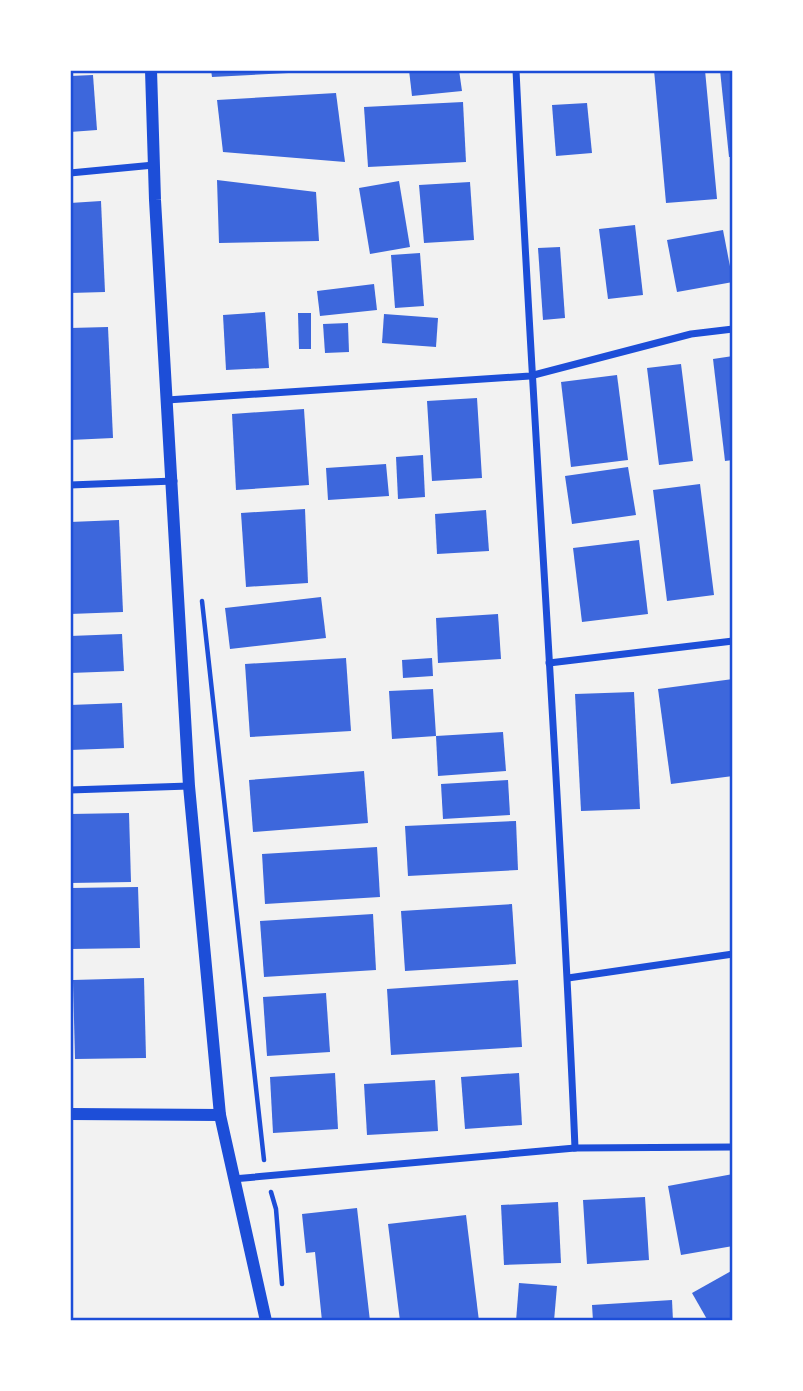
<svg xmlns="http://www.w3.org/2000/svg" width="803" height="1391" font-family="'Asap Condensed',sans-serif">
  <rect width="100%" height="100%" fill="#f2f2f2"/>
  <g fill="#3d67dc">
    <polygon points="211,70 308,70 308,72 212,77"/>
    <polygon points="409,70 459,70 462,91 412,96"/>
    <polygon points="654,70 705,70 717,199 666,203"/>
    <polygon points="720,70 733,70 733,157 729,157"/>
    <polygon points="93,75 97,130 70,132 70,76"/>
    <polygon points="336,93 345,162 223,152 217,100"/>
    <polygon points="463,102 466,162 368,167 364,107"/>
    <polygon points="587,103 592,153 556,156 552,105"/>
    <polygon points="217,180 316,192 319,241 219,243"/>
    <polygon points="399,181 410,247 370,254 359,188"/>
    <polygon points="470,182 474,240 424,243 419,185"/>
    <polygon points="101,201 105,292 70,293 70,203"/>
    <polygon points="635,225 643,295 608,299 599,229"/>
    <polygon points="723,230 733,282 677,292 667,240"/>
    <polygon points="560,247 565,318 543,320 538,248"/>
    <polygon points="420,253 424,306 395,308 391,255"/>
    <polygon points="374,284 377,310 320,316 317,291"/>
    <polygon points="265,312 269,368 226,370 223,315"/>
    <polygon points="298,313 311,313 311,349 299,349"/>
    <polygon points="384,314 438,318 436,347 382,343"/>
    <polygon points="348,323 349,352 325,353 323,324"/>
    <polygon points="108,327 113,438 70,440 70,328"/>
    <polygon points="733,356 733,460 725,461 713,359"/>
    <polygon points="681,364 693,461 659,465 647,368"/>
    <polygon points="617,375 628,460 571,467 561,382"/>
    <polygon points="477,398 482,478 432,481 427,401"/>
    <polygon points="304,409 309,485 236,490 232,414"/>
    <polygon points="423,455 425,497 398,499 396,457"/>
    <polygon points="386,464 389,496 328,500 326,468"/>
    <polygon points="628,467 636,515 572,524 565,476"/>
    <polygon points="700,484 714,595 667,601 653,490"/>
    <polygon points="305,509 308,583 246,587 241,513"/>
    <polygon points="486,510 489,551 437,554 435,514"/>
    <polygon points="119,520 123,612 70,614 70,522"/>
    <polygon points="639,540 648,614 582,622 573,548"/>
    <polygon points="321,597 326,638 230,649 225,608"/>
    <polygon points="498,614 501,659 438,663 436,618"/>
    <polygon points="122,634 124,671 70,673 70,636"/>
    <polygon points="346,658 351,731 250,737 245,664"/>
    <polygon points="432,658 433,676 403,678 402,660"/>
    <polygon points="733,679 733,776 671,784 658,689"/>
    <polygon points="433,689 436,736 392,739 389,691"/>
    <polygon points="634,692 640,809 581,811 575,694"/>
    <polygon points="122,703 124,748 70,750 70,705"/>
    <polygon points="503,732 506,771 438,776 436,736"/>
    <polygon points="364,771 368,823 253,832 249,780"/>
    <polygon points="508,780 510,815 443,819 441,784"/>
    <polygon points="129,813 131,882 70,883 70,814"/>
    <polygon points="516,821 518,870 408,876 405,826"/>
    <polygon points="377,847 380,897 265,904 262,854"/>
    <polygon points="138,887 140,948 70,949 70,888"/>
    <polygon points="512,904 516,964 405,971 401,911"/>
    <polygon points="373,914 376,970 264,977 260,921"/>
    <polygon points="144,978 146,1058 75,1059 73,980"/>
    <polygon points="518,980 522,1047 391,1055 387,989"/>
    <polygon points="326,993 330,1052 267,1056 263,997"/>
    <polygon points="335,1073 338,1129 273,1133 270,1077"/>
    <polygon points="519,1073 522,1125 465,1129 461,1077"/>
    <polygon points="435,1080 438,1131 367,1135 364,1084"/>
    <polygon points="733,1174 733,1246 681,1255 668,1186"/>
    <polygon points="645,1197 649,1260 587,1264 583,1200"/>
    <polygon points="558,1202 561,1263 504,1265 501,1205"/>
    <polygon points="357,1208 370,1321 322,1321 315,1252 306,1253 302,1214"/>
    <polygon points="466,1215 479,1321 400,1321 388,1224"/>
    <polygon points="733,1270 733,1321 708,1321 692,1293"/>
    <polygon points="519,1283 557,1286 554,1321 516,1321"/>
    <polygon points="672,1300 673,1321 593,1321 592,1305"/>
  </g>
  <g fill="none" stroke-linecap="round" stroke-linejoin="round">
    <g stroke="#1d4ed8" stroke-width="4.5">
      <polyline points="202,601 264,1160"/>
      <polyline points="271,1192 276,1209 282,1284"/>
    </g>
    <g stroke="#1d4ed8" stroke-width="7">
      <path d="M 516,70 C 533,429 560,788 575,1148"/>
      <polyline points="70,173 154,165"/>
      <polyline points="167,400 530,376 691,334 733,329"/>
      <polyline points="70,485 174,481"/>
      <polyline points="549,663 733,641"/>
      <polyline points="70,790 189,786"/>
      <polyline points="568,978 733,954"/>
      <polyline points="233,1179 575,1148 733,1147"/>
    </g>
    <g stroke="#1d4ed8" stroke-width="12">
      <polyline points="151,70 155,200 189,786 220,1115 266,1321"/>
      <polyline points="70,1114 220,1115"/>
    </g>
  </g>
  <rect width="803" height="1391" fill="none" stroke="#ffffff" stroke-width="144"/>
  <rect x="72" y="72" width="659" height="1247" fill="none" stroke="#1d4ed8" stroke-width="2.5"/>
</svg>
